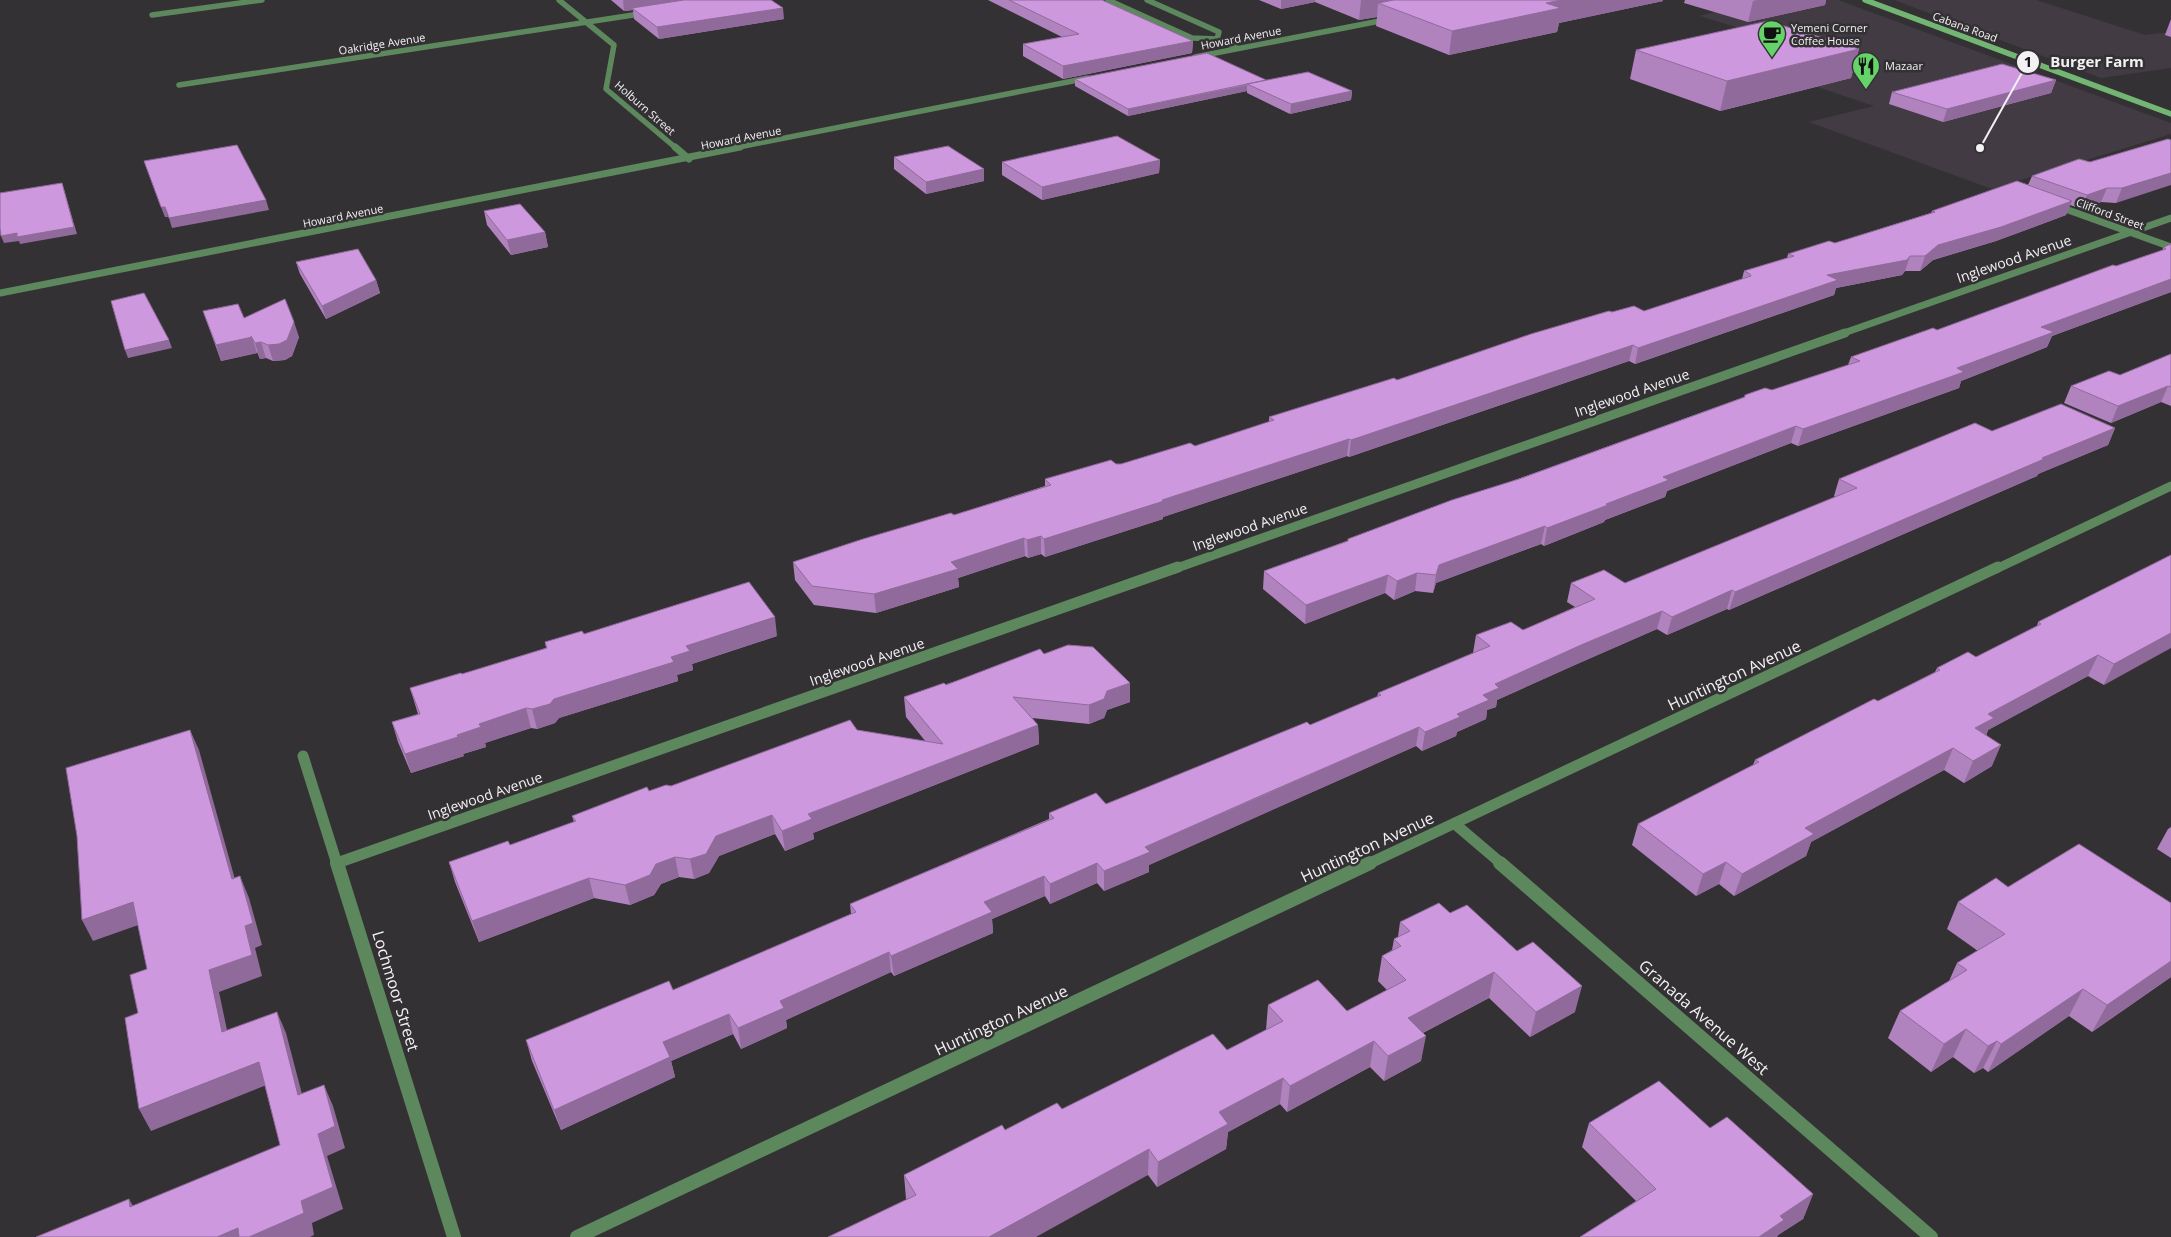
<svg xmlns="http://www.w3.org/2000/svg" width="2171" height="1237" viewBox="0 0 2171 1237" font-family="'Open Sans',sans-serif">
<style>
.built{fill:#423b44}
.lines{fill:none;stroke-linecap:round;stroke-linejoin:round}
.minor-far4{stroke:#5d875d;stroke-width:5.5}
.minor-far3{stroke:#5d875d;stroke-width:7}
.minor-far2{stroke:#5d875d;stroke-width:9}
.minor-far1{stroke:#5d875d;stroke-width:11}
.minor{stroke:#5d875d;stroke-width:14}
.tertiary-far1{stroke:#5d875d;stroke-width:5.5}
.tertiary{stroke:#5d875d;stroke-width:7}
.secondary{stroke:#73b673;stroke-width:5.5}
.wall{fill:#b083bf}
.shaded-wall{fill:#906a9b}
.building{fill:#cd98de;stroke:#906a9b}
.labels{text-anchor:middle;stroke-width:5;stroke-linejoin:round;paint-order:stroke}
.far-street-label{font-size:11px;fill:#f3f1f3;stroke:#343135}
.far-poi-label{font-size:11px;fill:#f3f1f3;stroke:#343135;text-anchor:start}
.street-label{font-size:14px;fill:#f3f1f3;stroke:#343135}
.near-street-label{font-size:16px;fill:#f3f1f3;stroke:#343135}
.leader{fill:none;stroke:#f3f1f3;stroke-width:2}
.callout-dot{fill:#f3f1f3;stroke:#343135;stroke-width:2}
.mark-label{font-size:15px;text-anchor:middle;font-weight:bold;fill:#111}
.callout-label{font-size:15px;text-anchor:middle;font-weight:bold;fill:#f3f1f3;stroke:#343135;stroke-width:5;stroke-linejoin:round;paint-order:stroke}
</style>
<rect width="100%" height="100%" fill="#343135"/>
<path class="built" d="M1689 0H1838L2171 123V134L1992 189 1809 122 1874 106 1723 55 1781 41 1700 16 1721 10Z
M1894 0H2036L2145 35 2171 32V68L2101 78Z"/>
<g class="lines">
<path class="minor-far4" d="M559 0 614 45 606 89 676 148
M1108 0 1192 38 1217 39 1237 48
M1147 0 1219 32 1217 39
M152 15 262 0
M179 85 646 13"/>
<path class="minor-far3" d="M675 147 689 159
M2057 206 2171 247
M1841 334 2171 218"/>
<path class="minor-far2" d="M1174 569 1845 333
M1996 569 2171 486"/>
<path class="minor-far1" d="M303 756 337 864
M1455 824 1502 864
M337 863 1178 567
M1368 864 1998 567"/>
<path class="minor" d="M337 863 454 1237
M1500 863 1931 1237
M577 1237 1370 863"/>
<path class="tertiary-far1" d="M1195 57 1390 19
M734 148 1088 78"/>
<path class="tertiary" d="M0 293 740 147"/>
<path class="secondary" d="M1865 0 2171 114"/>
</g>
<path class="wall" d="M611 0H771L784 19 659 39 634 19 633 10 624 11Z
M988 0H1102L1193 41 1192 53 1063 79 1023 56V44L1062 37Z
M1259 0H1663V1L1559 23 1557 32 1449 55 1376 26 1377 17 1359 20 1315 2 1281 9Z
M1685 0H1826L1825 5 1748 22 1684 3Z
M2171 19V37L2165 35Z
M1859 49 1851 78 1720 111 1630 79 1636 50Z
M1075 79 1266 80 1352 91 1351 100 1290 114 1247 93V91L1128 116 1075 86Z
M2056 80 2051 93 1943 122 1889 104 1892 92Z
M2168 139 2116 203 2101 202 2082 209 2070 205 2066 215 1996 241 1933 260 1920 271H1905L1902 275 1836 288 1834 295 1635 364 1629 361 1349 457 1347 456 1163 517V519L1045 557 1041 554 1028 558 1025 556 958 578 959 587 876 613 814 605 795 580 793 562 954 515 1045 486V479L1116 464H1121L1195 446 1269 422V417L1397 380 1612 312 1644 311 1742 279 1744 271 1787 258 1788 254 1835 243 1931 213 1932 211 2028 185 2032 176 2090 162Z
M894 157 984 181 926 194 894 169Z
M1160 160 1159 173 1042 200 1002 175V162Z
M484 211 545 232 548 247 511 255 487 225Z
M2171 244V292L2052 336 2047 347 1961 381 1959 388 1798 446 1791 443 1667 491 1665 497 1605 520 1604 522 1544 546 1541 544 1436 583 1433 593 1415 591 1394 600 1385 593 1305 624 1263 589 1264 571 1744 397 1745 395 1772 390 1848 365 1851 357 1937 330 2162 250 2164 247Z
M296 262 376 280 380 293 326 319 300 274Z
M203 311 244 318 299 337 292 356 285 360 273 361 266 358 260 359 257 352V353L221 361Z
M2171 354V406L2161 402 2111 423 2064 403 2071 386 2120 375Z
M2115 428 2108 445 2038 474 2037 476 1729 610 1727 609 1667 635 1657 629 1577 664 1497 700 1496 707 1487 710 1486 719 1457 732 1456 736 1422 751 1416 746 1258 816 1149 865V872L1104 891 1097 883 1050 904 1045 896 992 919 993 933 894 976 891 972 786 1020 787 1028 741 1049 733 1034 671 1061 675 1077 561 1130 532 1061 526 1040 673 990 851 914 850 904 1049 819V813L1106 804 1310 725 1377 697 1378 693 1473 653 1476 635 1523 630 1575 607 1567 602 1571 583H1625L1835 497 1834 496 1839 479 1992 431Z
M2171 555 2104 685 2088 676 1988 730 1986 736 1992 766 1964 783 1944 770 1811 842 1806 856 1734 896 1719 884 1696 896 1632 845 1638 824 1753 765 1755 760 1878 701 1935 672 1937 668 1976 657 2037 626 2038 622Z
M584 634 777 636 692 664 693 670 677 675 678 681 559 718 555 723 537 729 531 728 485 743 486 747 463 754 464 756 411 773 398 742 392 722 418 714 410 688 462 674 546 648 545 642Z
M1044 654 1130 683V702L1107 710 1104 718 1089 724 1032 718 1038 725 1039 744 813 833 814 839 785 851 775 834 719 856 709 873 694 879 679 877 661 884 654 895 630 905 594 898 479 942 455 882 449 862 510 845 574 822 572 816 649 791 671 786 857 730 926 742 906 717 904 697Z
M2171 827V858L2157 849 2168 829Z
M2008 887 2171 903V977L2092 1032 2069 1016 1988 1072 1983 1068 1974 1073 1953 1057 1931 1072 1888 1038 1900 1011 1949 981 1957 963 1978 951 1947 929 1958 902Z
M1450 913 1575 1012 1530 1037 1489 998 1423 1033 1421 1061 1384 1081 1370 1067 1287 1112 1280 1104 1228 1132 1226 1149 1157 1187 1148 1175 906 1199 904 1175 1005 1130 1227 1050 1266 1030 1268 1005 1347 1011 1387 990 1378 981 1382 956 1392 950 1394 939 1398 937 1400 922Z
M1589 1123 1710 1128 1813 1194 1803 1219 1778 1235 1777 1237H1580L1636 1201 1582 1147Z"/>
<path class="shaded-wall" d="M623 0H695L632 8 633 10 624 11Z
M1281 0H1315V2L1281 9Z
M1361 0H1427L1378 3 1377 17 1359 20Z
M1562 0H1663V1L1559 23 1557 32 1449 55 1452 31 1546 3Z
M1756 0H1826L1825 5 1748 22 1753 1Z
M783 8 784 19 659 39 657 27Z
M1193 41 1192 53 1063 79V66Z
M1859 49 1851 78 1720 111 1727 81Z
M2056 80 2051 93 1943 122 1947 109Z
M1247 85V91L1128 116V109Z
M1352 91 1351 100 1290 114 1291 104Z
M1160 160 1159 173 1042 200V187Z
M984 169V181L926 194V182Z
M2171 173V185L2116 203 2122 188Z
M62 183 77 234 20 244 19 241 4 243 1 236Z
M2107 188 2101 202 2082 209 2087 195Z
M266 200 269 210 172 228 169 218Z
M2072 201 2066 215 1996 241 1933 260 1920 271 1925 256 1938 245Z
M161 207H165L168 217H165Z
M545 232 548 247 511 255 507 240Z
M1910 256 1905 271 1902 275 1836 288 1834 295 1635 364 1638 348 1827 275Z
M2171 279V292L2052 336 2047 347 1961 381 1959 388 1798 446 1803 429 1957 368 2041 327Z
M376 280 380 293 326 319 322 306Z
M294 322 299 337 292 356 285 360 273 361 268 345Z
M252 337 257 353 221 361 216 345Z
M169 340 172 348 128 358 125 350Z
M261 342 266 358 260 359 255 343Z
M1633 345 1629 361 1349 457 1351 440Z
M2168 386 2161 402 2111 423 2118 406Z
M1796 426 1791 443 1667 491 1665 497 1605 520 1604 522 1544 546 1547 528 1606 504 1663 477Z
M2115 428 2108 445 2038 474 2037 476 1729 610 1735 592 2042 458Z
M1349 439 1347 456 1163 517V519L1045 557 1044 539Z
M1545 526 1541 544 1436 583 1433 593 1436 575 1439 565Z
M1041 536V554L1028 558 1027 540Z
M1024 538 1025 556 958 578 959 587 876 613 874 594 951 562Z
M1417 573 1415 591 1394 600 1397 581Z
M1388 575 1385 593 1305 624 1306 605Z
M1732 590 1727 609 1667 635 1672 617Z
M1662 611 1657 629 1577 664 1497 700 1496 707 1487 710 1486 719 1457 732 1456 736 1422 751 1425 732 1457 714 1483 695 1495 684 1581 645Z
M775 617 777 636 692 664 693 670 677 675 678 681 559 718 555 723 537 729 532 709 554 699 671 657 686 646Z
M2171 633V648L2104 685 2114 664Z
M2098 655 2088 676 1988 730 1985 739 1975 728 1988 714Z
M1130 683V702L1107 710 1104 718 1089 724V705L1107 691Z
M526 708 531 728 485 743 486 747 463 754 464 756 411 773 405 754 457 735 479 724Z
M1038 725 1039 744 813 833 814 839 785 851 782 831 808 814Z
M1419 727 1416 746 1149 865V872L1104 891V871L1145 847Z
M190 730 199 750 241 901 232 879Z
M2001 745 1992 766 1964 783 1973 761Z
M1953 748 1944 770 1811 842 1806 856 1734 896 1742 874 1805 828Z
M772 815 775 834 719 856 709 873 694 879 690 859 716 836Z
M675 857 679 877 661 884 654 895 630 905 625 885 656 864Z
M1726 862 1719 884 1696 896 1703 874Z
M1097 863V883L1050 904V884Z
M240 876 249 898 262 945 255 948 262 976 219 992 232 1054 222 1032 209 970 245 926Z
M1044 876 1045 896 992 919 993 933 894 976 891 956 984 902Z
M589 878 594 898 479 942 472 921Z
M133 902 144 923 93 941 82 920Z
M889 952 891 972 786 1020 787 1028 741 1049 738 1028 780 1001Z
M2171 961V977L2092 1032 2107 1005Z
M1494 972 1489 998 1403 1043 1408 1018Z
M1582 986 1575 1012 1530 1037 1536 1012Z
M2083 989 2069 1016 1988 1072 2001 1044Z
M277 1012 286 1033 308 1117 298 1095Z
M729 1014 733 1034 671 1061 675 1077 561 1130 554 1110 663 1042Z
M1966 1029 1953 1057 1931 1072 1944 1044Z
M1426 1036 1421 1061 1384 1081 1388 1056Z
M1374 1041 1370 1067 1287 1112 1290 1086Z
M1997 1041 1983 1068 1974 1073 1988 1046Z
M259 1062 269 1084 151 1131 139 1109Z
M1283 1078 1280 1104 1228 1132 1226 1149 1157 1187 1158 1162 1219 1112Z
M324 1085 333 1106 345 1148 327 1156 343 1209 312 1223 314 1235 310 1237H249L301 1201 318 1134Z
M1149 1149 1148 1175 1036 1237H989Z
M1813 1194 1803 1219 1778 1235 1777 1237H1759L1780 1216Z
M129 1199 142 1221 130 1207Z
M238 1228 242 1237H217Z"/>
<path class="building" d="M684 0H771L783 8 657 27 632 8Z
M1009 0H1102L1193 41 1063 66 1023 44 1079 34Z
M1394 0H1562L1546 3 1561 8 1452 31 1378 3Z
M1768 21 1859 49 1727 81 1636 50Z
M1207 53 1266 80 1128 109 1075 79Z
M2002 64 2056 80 1947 109 1892 92Z
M1308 72 1352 91 1291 104 1247 84Z
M1117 136 1160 160 1042 187 1002 162Z
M2168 139 2171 140V173L2122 188H2107L2087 195 2032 176 2079 159 2090 162Z
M237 145 266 200 169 218 165 207H161L144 161Z
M948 146 984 169 926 182 894 157Z
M2017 181 2072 201 2001 227 1938 245 1925 256H1910L1907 260 1827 275 1838 280 1638 348 1633 345 1351 440 1349 439 1162 500 1164 501 1044 539 1041 536 1027 540 1024 538 951 562 958 569 874 594 812 586 793 562 863 539 951 513 954 515 1051 485 1045 479 1111 460 1116 464H1121L1190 443 1195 446 1274 420 1269 417 1394 378 1397 380 1531 334 1609 311 1612 312 1634 306 1644 311 1751 276 1750 274 1744 271 1794 256 1788 254 1829 241 1835 243 1935 212 1932 211Z
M62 183 74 227 17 237V233L1 236 0 228V193Z
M520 204 545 232 507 240 484 211Z
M2171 244V279L2041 327 2054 332 1957 368 1964 372 1803 429 1796 426 1663 477 1669 480 1606 504 1608 505 1547 528 1545 526 1439 565 1436 575 1417 573 1397 581 1388 575 1306 605 1264 571 1348 541V539L1452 500 1519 479 1745 397V395L1765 388 1772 390 1860 361 1851 357 1933 328 1937 330 2113 265 2116 266 2166 249 2164 247Z
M358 249 376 280 322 306 296 262Z
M144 293 169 340 125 350 111 301Z
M285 299 294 322 287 340 279 344 268 345 261 342 255 343 251 336 252 337 216 345 203 311 238 304 244 318Z
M2171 354V387L2168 386 2118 406 2071 386 2109 371 2120 375Z
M2061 404 2115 428 2042 458 2044 459 1735 592 1732 590 1672 617 1662 611 1581 645 1495 684 1499 688 1483 695 1489 700 1457 714 1460 717 1425 732 1419 727 1260 796 1145 847 1150 852 1104 871 1097 863 1050 884 1044 876 984 902 992 912 891 956 889 952 780 1001 784 1008 738 1028 729 1014 663 1042 670 1057 554 1110 526 1040 669 981 673 990 856 912 850 904 1054 818 1049 813 1096 793 1106 804 1307 722 1310 725 1381 695 1378 693 1490 646 1476 635 1511 622 1523 630 1595 599 1571 583 1604 570 1625 583 1857 488 1839 479 1975 423 1992 431Z
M2171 555V633L2114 664 2098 655 1988 714 1994 718 1975 728 2001 745 1973 761 1953 748 1805 828 1814 834 1742 874 1726 862 1703 874 1638 824 1759 762 1755 760 1874 699 1878 701 1940 670 1937 668 1968 652 1976 657 2041 624 2038 622Z
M749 582 775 617 686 646 690 651 671 657 674 662 554 699 550 704 532 709 526 708 479 724 481 727 457 735 458 737 405 754 392 722 420 714 410 688 461 673 462 674 547 648 545 642 582 631 584 634Z
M1068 645 1093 647 1130 683 1107 691 1104 699 1089 705 1013 697 1038 725 808 814 812 819 782 831 772 815 716 836 706 854 690 859 675 857 656 864 650 875 625 885 589 878 472 921 449 862 508 841 510 845 576 821 572 816 647 787 649 791 666 785 671 786 850 720 857 730 943 744 904 697 944 683 946 685 1040 649 1044 654Z
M190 730 232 879 240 876 253 923 245 926 252 955 209 970 222 1032 277 1012 298 1095 324 1085 335 1126 318 1134 333 1187 301 1201 304 1213 249 1237H239L238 1228 217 1237H36L129 1199 130 1207 280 1145 259 1062 139 1109 125 1018 138 1013 130 975 147 969 133 902 82 920 77 836 66 768Z
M2079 844 2171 903V961L2107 1005 2083 989 2001 1044 1997 1041 1988 1046 1966 1029 1944 1044 1900 1011 1967 970 1957 963 2005 934 1958 902 1996 878 2008 887Z
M1439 903 1450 913 1467 905 1517 951 1533 942 1582 986 1536 1012 1494 972 1408 1018 1426 1036 1388 1056 1374 1041 1290 1086 1283 1078 1219 1112 1228 1124 1158 1162 1149 1149 989 1237H828L916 1195 904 1175 1002 1125 1005 1130 1057 1103 1062 1109 1213 1034 1227 1050 1283 1021 1268 1005 1318 980 1347 1011 1406 980 1382 956 1401 946 1394 939 1410 931 1400 922Z
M1659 1081 1710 1128 1727 1117 1813 1194 1780 1216 1784 1220 1759 1237H1580L1656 1189 1589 1123Z"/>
<defs>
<g id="cafe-pin" transform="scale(1.4375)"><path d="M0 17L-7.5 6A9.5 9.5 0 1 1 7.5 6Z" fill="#64d468" stroke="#343135"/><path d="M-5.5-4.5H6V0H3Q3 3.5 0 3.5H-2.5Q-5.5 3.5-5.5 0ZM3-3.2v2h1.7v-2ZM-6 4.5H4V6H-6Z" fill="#111"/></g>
<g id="restaurant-pin" transform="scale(1.4375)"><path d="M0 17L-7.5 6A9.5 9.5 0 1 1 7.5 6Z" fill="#64d468" stroke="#343135"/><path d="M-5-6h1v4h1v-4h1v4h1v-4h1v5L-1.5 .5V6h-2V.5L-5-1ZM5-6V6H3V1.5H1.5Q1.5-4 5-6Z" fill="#111"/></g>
</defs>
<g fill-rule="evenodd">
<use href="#cafe-pin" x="1772" y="34"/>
<use href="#restaurant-pin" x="1866" y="66"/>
</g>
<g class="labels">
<g class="far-street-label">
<text transform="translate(1965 27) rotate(20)" y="4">Cabana Road</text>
<text transform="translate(1241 38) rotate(-11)" y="4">Howard Avenue</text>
<text transform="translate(382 44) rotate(-9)" y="4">Oakridge Avenue</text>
<text transform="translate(645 108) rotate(41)" y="4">Holburn Street</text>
<text transform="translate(741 138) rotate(-11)" y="4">Howard Avenue</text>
<text transform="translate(2110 214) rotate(20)" y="4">Clifford Street</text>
<text transform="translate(343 216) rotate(-11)" y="4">Howard Avenue</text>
</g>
<g class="far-poi-label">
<text x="1791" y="32">Yemeni Corner<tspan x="1791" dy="13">Coffee House</tspan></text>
<text x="1885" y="70">Mazaar</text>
</g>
<g class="street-label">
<text transform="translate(2014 259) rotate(-19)" y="5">Inglewood Avenue</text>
<text transform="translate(1632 393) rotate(-19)" y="5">Inglewood Avenue</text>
<text transform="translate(1250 527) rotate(-19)" y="5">Inglewood Avenue</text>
<text transform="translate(867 662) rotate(-19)" y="5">Inglewood Avenue</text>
<text transform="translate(485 796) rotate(-19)" y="5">Inglewood Avenue</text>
</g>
<g class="near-street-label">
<text transform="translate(1734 675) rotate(-25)" y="6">Huntington Avenue</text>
<text transform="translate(1367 847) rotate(-25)" y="6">Huntington Avenue</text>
<text transform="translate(396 991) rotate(73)" y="6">Lochmoor Street</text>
<text transform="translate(1704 1017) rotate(41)" y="6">Granada Avenue West</text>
<text transform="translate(1001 1020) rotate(-25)" y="6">Huntington Avenue</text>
</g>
</g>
<path class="leader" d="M1980 148L2028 62"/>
<g class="callout-dot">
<circle cx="1980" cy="148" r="5"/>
<circle cx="2028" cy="62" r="12"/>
</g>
<g class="mark-label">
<text x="2028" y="67">1</text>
</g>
<g class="callout-label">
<text x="2097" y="67">Burger Farm</text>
</g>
</svg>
